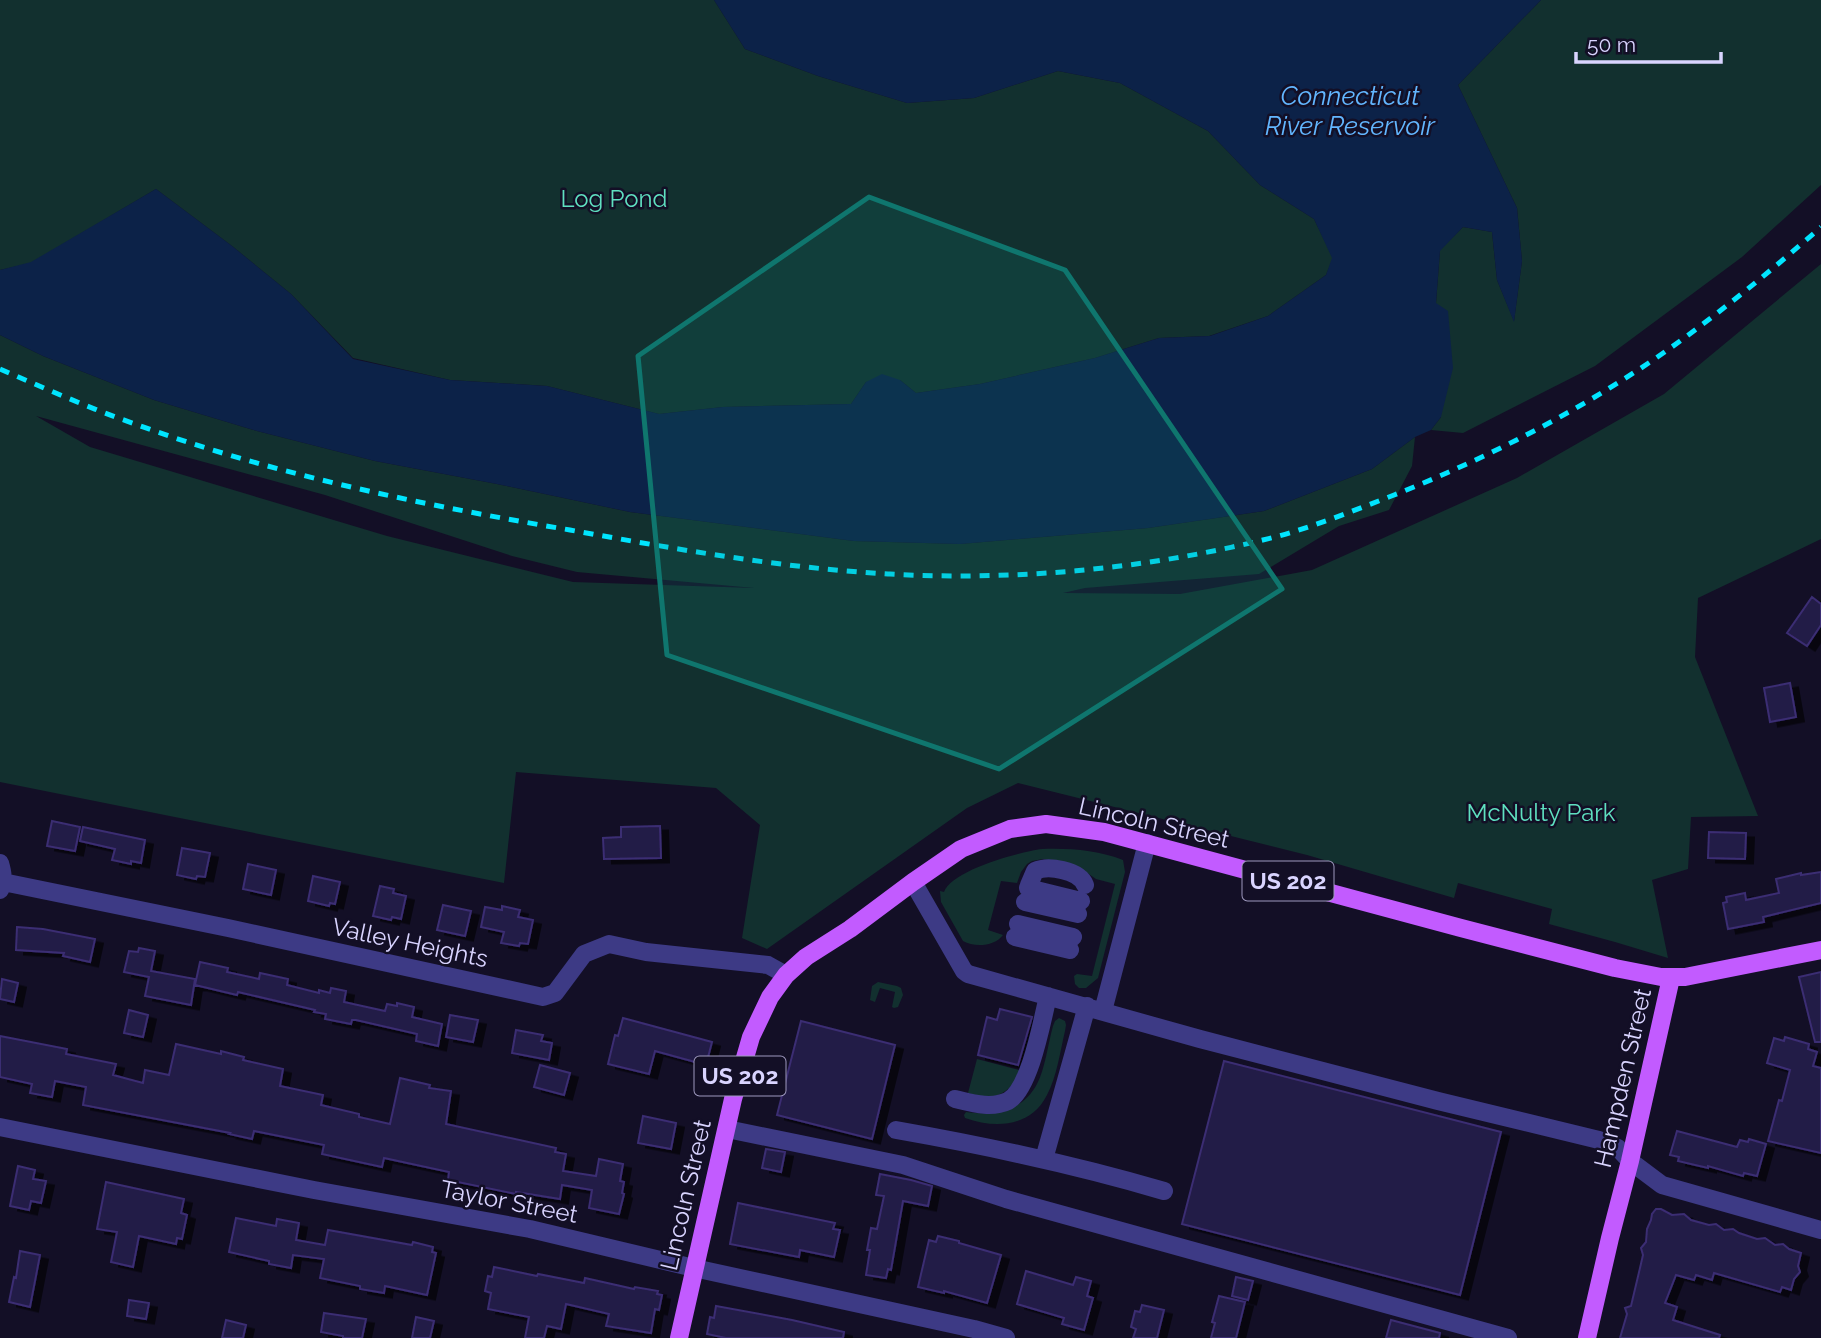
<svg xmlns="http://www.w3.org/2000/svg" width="1821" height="1338" viewBox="0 0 1821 1338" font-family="Raleway,sans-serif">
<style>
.green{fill:#12302f;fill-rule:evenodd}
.water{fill:#0c2248}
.building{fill:#241b47;stroke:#3b2d73;stroke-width:2;filter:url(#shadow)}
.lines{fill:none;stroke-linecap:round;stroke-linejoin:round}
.minor{stroke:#3d3a85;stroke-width:18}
.major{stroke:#c25bff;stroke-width:18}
.rail{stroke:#00e5ff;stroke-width:5;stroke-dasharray:10 9;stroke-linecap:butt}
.marked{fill:#0f766e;fill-opacity:0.2;stroke:#0f766e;stroke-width:5;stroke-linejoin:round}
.labels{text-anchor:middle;stroke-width:5;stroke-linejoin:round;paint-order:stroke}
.shield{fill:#130f26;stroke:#9e99be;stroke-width:2}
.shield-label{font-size:23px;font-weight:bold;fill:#d9d4ff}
.park-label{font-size:24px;fill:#5fe0c0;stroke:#130f26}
.street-label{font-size:24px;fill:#d9d4ff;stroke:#130f26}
.water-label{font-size:26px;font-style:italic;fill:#62b6ff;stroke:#130f26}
</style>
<defs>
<filter id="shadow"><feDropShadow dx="8" dy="4.5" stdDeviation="0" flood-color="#0009"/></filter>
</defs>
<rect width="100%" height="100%" fill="#130f26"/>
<path class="green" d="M0 0H714L745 49 818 76 907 103 974 98 1058 71 1120 83 1208 131 1260 185 1314 219 1333 258 1326 275 1268 316 1209 336 1159 338 1095 358 980 384 916 393 900 380 866 382 851 404 723 407 659 414 547 386 450 380 353 358 291 294 232 246 156 189 31 263 0 270Z
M1541 0H1821V185L1742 257 1595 366 1463 433 1431 430 1441 417 1436 303 1440 250 1463 227 1492 232 1497 280 1514 321 1522 261 1517 208 1458 85Z
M1821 264V539L1698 598 1695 657 1758 816 1691 817 1688 869 1652 880 1668 958 1615 942 1549 924 1552 909 1458 883 1454 898 1307 855 1018 783 967 808 767 949 742 938 760 825 716 788 516 772 504 883 0 782V335L43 356 154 400 257 431 375 461 497 484 630 512 854 541 960 544 1148 528 1264 511 1372 469 1415 437 1412 466 1389 510 1339 526 1259 574 1085 588 1063 593 1180 594 1312 570 1517 478 1664 394ZM36 416 325 495 512 556 577 572 754 588 573 582 387 536 90 447Z
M1042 849C1069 848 1098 850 1123 860L1125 872 1098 978 1086 988H1079L1075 984 1074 976 1077 974 1092 976 1115 884 1096 879 1083 870 1073 865 1043 859 1032 861 1027 864 1021 872 1017 883 1001 881 988 930 1003 935C995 946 975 948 963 941L941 902 940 891 944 892C952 870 1019 852 1042 849Z
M878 982 897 986 901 988 903 995 898 1007 894 1008 892 1007 895 992 880 988 875 1002 870 1000 872 986Z
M1059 1018 1065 1021 1066 1025 1065 1031C1060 1052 1057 1076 1047 1095 1031 1127 996 1129 965 1118L964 1115 966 1112C994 1116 1022 1112 1037 1084 1045 1069 1048 1044 1053 1026L1055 1021Z
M977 1059 1023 1071C1020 1077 1017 1080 1012 1085 998 1100 986 1098 968 1093Z"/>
<path class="water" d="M714 0H1541L1458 85 1517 208 1522 261 1514 322 1497 280 1492 232 1463 227 1440 251 1436 303 1448 311 1453 368 1441 417 1431 430 1415 437 1372 469 1264 511 1148 528 960 544 854 541 630 512 497 484 375 461 257 431 154 400 43 356 0 335V270L31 262 156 189 232 246 291 294 353 359 450 380 547 386 659 414 723 407 851 404 866 382 882 374 900 380 916 393 980 384 1095 358 1159 338 1210 336 1268 316 1326 275 1332 258 1314 219 1260 185 1208 131 1120 83 1058 71 974 98 907 103 818 76 745 49Z"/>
<path class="building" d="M1812 597 1821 604V625L1807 646 1787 633Z
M1790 683 1796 717 1770 722 1764 688Z
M52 821 80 827 75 851 47 846Z
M660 826 661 858 604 859 603 838 621 837V827Z
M83 827 145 840 141 863 131 861V864L112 860 115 849 80 841Z
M1709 832 1746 833 1745 859 1708 858Z
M182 848 210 853 205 877 197 876 196 879 177 875Z
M248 864 276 870 271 895 243 889Z
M1821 872V903L1763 917 1764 922 1728 929 1723 903 1727 902 1726 897 1745 893 1746 900 1779 893 1776 879 1801 873V875Z
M313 876 340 882 335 904 330 903 329 906 308 901Z
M380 886 394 889 393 893 406 896 401 919 392 917 391 920 373 916Z
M443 905 471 911 465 936 437 930Z
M502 906 520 910 518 917 533 920 528 944 520 943 519 946 501 943 504 932 481 927 485 907 502 910Z
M17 927 43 929 95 939 90 962 63 956 64 953 16 950Z
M139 948 155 951 151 971 195 979 191 1005 145 996 149 977 124 972 129 951 138 952Z
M200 962 228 968 227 972 259 979 260 973 288 979 287 985 319 993V990L330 993 331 988 346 991 344 1002 385 1011 387 1004 397 1006V1003L414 1007 412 1017 442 1024 438 1046 416 1041 417 1034 356 1020H352L351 1024 325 1019 326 1014 314 1012 315 1010 238 992 237 995 195 985Z
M1821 972V1042H1815L1799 977Z
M2 979 18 983 14 1002 0 999Z
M1000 1009 1032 1017 1018 1065 978 1055 987 1017 997 1020Z
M129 1010 148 1015 143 1037 124 1033Z
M450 1015 478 1020 473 1042 446 1037Z
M623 1018 712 1042 706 1065 655 1051 649 1074 608 1064 615 1035 618 1036Z
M801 1021 895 1045 872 1139 777 1115Z
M516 1030 543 1035 541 1041 552 1043 549 1060 512 1053Z
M0 1036 67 1049 66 1054 116 1064 113 1075 143 1083 145 1070 169 1075 176 1044 221 1054V1051L244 1057 243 1060 283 1069 280 1086 323 1095 321 1105 359 1114V1117L390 1124 400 1078 430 1085 429 1088 451 1091 446 1124 556 1148 555 1152 566 1154 563 1171 596 1176 599 1159 623 1164 620 1181 624 1182 622 1193 624 1194 619 1214 589 1208 592 1190 562 1185 560 1199 516 1192V1194L448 1180 449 1172 384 1158 382 1167 322 1154 324 1145 254 1131 252 1139 229 1134 230 1133 83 1105 86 1087 55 1081 52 1097 30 1093 32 1084 0 1077Z
M1785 1037 1809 1044 1808 1049 1817 1052 1813 1066 1821 1068V1153L1768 1141 1779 1100 1782 1101 1790 1070 1767 1063 1774 1038 1784 1041Z
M1224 1061 1501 1132 1460 1295 1182 1224Z
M540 1065 570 1073 564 1095 534 1087Z
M643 1116 676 1123 671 1149 638 1143Z
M1677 1131 1737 1147 1740 1140 1748 1142 1749 1139 1766 1144 1757 1176 1744 1173 1743 1176 1708 1166V1168L1678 1161 1679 1157 1670 1155Z
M766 1149 785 1152 781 1172 762 1168Z
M18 1166 35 1170 33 1179 46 1181 41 1203 31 1201 29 1210 10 1206Z
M880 1174 911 1180 932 1186 928 1206 903 1201 891 1270 888 1269 886 1278 866 1275 870 1250H867L871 1228 877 1229 884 1196 876 1195Z
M106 1182 184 1199 181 1213 187 1215 182 1239 177 1238 176 1244 139 1236 133 1267 111 1262 117 1232 97 1229Z
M738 1203 835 1223 833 1229 840 1230 834 1257 800 1250 799 1257 730 1244Z
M1656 1209H1661L1672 1215 1684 1214 1691 1220 1709 1225 1716 1224 1724 1230 1733 1229 1739 1233 1757 1239 1765 1238 1775 1245 1783 1244 1789 1249 1801 1253 1798 1266 1800 1272 1794 1279 1791 1290 1782 1287 1780 1292 1714 1273 1712 1280 1696 1275 1694 1280 1676 1275 1665 1303 1677 1307 1673 1320 1720 1335 1719 1338H1620L1627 1314 1625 1308 1631 1306 1640 1268 1643 1255 1641 1248 1646 1242 1647 1229 1651 1220 1652 1214Z
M236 1218 276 1226 277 1219 299 1223 296 1240 325 1245 328 1230 412 1245 413 1242 433 1247 432 1252 436 1253 427 1295 385 1286 384 1293 360 1289V1286L320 1278 324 1259 293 1255 291 1268 269 1264V1261L229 1252Z
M938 1236 959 1241V1243L1001 1255 987 1303 944 1291V1293L918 1287 929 1240 936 1242Z
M20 1251 40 1255 30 1307 9 1302 14 1277 16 1278Z
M494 1267 537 1276 538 1274 584 1283 585 1278 634 1289 635 1287 658 1291 657 1294 662 1295 659 1310 655 1309 651 1333 606 1326 609 1314 566 1304 561 1329 547 1326 544 1338H525L529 1317 488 1309 491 1293 485 1291 488 1276 492 1277Z
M1026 1271 1073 1285 1076 1277 1091 1281 1087 1296 1093 1298 1084 1330 1062 1324 1064 1318 1017 1304Z
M1236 1277 1253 1281 1248 1300 1232 1296Z
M1219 1296 1245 1302 1236 1338H1211L1215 1323 1212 1322Z
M129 1300 149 1303 146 1319 127 1316Z
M1142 1305 1164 1310 1157 1338H1133L1136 1329 1131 1327 1135 1311 1140 1312Z
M716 1306 792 1320 844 1332 843 1338H726L707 1334 710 1317 714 1318Z
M324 1313 366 1319 362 1338H343V1336L321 1332Z
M416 1317 434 1321 430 1338H412Z
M226 1320 246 1325 243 1338H222Z
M1391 1320 1440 1333 1439 1338H1386Z"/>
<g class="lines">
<path class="minor" d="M0 863C3 873 4 880 0 890
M3 882 228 928 543 997 555 993 584 954 609 944 646 952 768 965 786 975
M913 882 964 971 968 974 1200 1039 1438 1101 1599 1140 1618 1148 1630 1161 1662 1185 1821 1230
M1029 885 1035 871C1048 865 1079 870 1085 885
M1028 888 1081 901
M1025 902 1078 914
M1018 924 1073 937
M1015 937 1070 950
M1103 1011 1147 843
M955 1099C972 1103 991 1109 1008 1101 1030 1089 1042 1021 1048 996
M0 1127 314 1190 530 1229 694 1268 974 1329 1006 1338
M727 1129 903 1165 1006 1199 1508 1338
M896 1130C987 1146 1076 1165 1164 1191
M1044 1159 1087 1006"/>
<path class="major" d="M679 1338 733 1099 751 1037 770 997 786 975 806 957 850 929 913 882 961 849 1010 829 1046 824 1104 832 1461 928 1615 968 1661 977H1685L1821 950
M1587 1338 1610 1238 1630 1161 1671 978"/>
<path class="rail" d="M0 369C44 388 89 408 135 424 275 475 423 505 570 530 675 549 782 568 888 574 1018 581 1149 569 1275 537 1316 526 1355 510 1394 495 1490 457 1585 408 1669 349 1722 311 1772 270 1821 227"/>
</g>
<path class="marked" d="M869 197 1065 270 1282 589 999 769 667 655 638 356Z"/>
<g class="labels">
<g class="shield">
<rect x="1242.5" y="861.5" width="91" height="39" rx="5"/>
<rect x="694.5" y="1056.5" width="91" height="39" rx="5"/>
</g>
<g class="shield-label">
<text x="1288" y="889">US 202</text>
<text x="740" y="1084">US 202</text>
</g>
<g class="park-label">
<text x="614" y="207">Log Pond</text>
<text x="1541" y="821">McNulty Park</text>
</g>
<g class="street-label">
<text transform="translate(1154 823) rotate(13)" y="8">Lincoln Street</text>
<text transform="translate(410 943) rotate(12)" y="8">Valley Heights</text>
<text transform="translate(1623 1078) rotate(-77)" y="8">Hampden Street</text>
<text transform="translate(686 1195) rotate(-77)" y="8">Lincoln Street</text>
<text transform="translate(509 1202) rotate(11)" y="8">Taylor Street</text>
</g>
<g class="water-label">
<text x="1350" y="105">Connecticut<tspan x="1350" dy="30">River Reservoir</tspan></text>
</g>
</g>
<path d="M1576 52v10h145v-10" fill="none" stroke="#d9d4ff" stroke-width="3.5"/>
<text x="1587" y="52" font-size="21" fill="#d9d4ff" stroke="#130f26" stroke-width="5" paint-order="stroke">50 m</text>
</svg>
